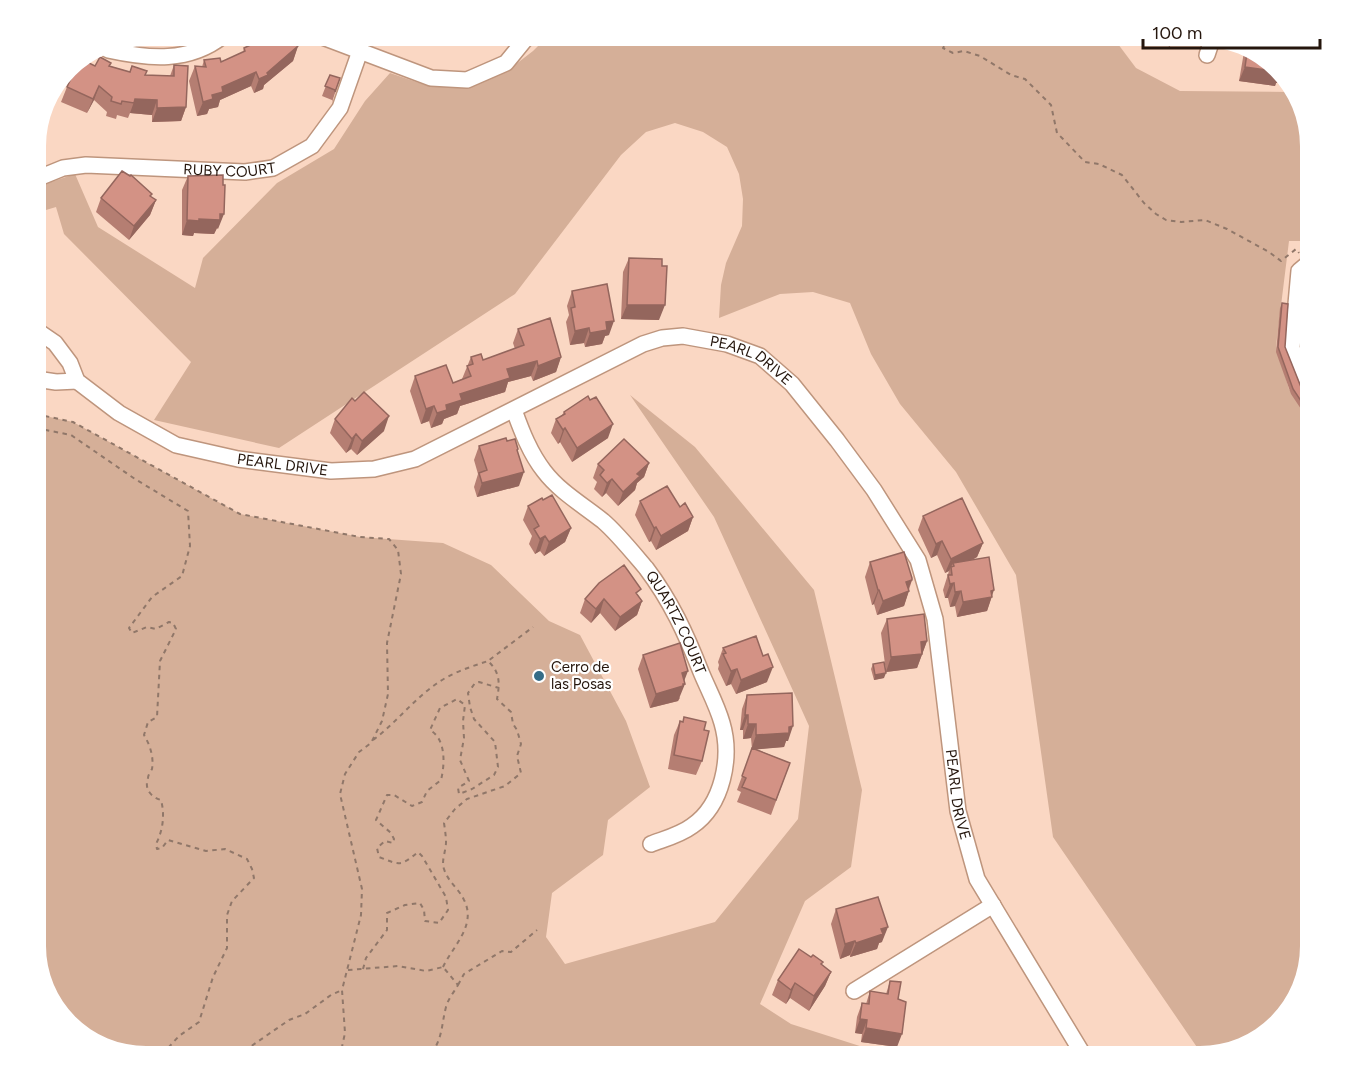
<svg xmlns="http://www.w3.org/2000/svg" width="1347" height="1092" viewBox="0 0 1347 1092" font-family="Figtree,sans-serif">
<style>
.green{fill:#d5af98}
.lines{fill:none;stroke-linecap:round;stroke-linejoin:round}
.minor-casing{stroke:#be957d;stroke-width:18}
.path{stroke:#907769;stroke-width:2;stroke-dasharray:4.5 4.5;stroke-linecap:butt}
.minor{stroke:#fff;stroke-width:15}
.wall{fill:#b57e72}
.shaded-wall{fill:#94665d}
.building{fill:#d39285;stroke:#94665d;stroke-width:1.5}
.poi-dot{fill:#356c87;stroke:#fff;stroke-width:2}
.labels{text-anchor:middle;stroke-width:4.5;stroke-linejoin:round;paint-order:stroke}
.street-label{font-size:15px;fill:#25160d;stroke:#fff}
.poi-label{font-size:15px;fill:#25160d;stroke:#fff;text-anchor:start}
</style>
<rect width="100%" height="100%" fill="#fad7c3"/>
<path class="green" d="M548 36H1112L1136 68 1180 91 1290 92 1292 88C1318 122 1311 198 1311 241H1289L1276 346 1289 389 1311 419V946L1284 1018 1249 1045 1203 1056 1053 837 1016 575 956 472 900 404 871 354 850 303 813 292 780 294 719 318 721 285 726 263 742 226 743 199 739 174 727 147 703 132 675 123 646 132 621 155 515 294 279 448 154 420 191 362 64 234 56 207 36 213V187L75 174 98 227 195 288 203 258 277 183 334 149 365 101 390 73 431 87 471 86 507 71 533 51Z
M630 395 695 447 814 590 862 790 851 867 805 901 760 1004 791 1024 891 1056H146L74 1029 48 995 36 952V414L73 422 240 514 360 537 443 543 491 565 549 621 580 635 626 721 650 787 608 820 603 855 552 893 546 937 565 964 715 922 798 819 809 726 714 517Z"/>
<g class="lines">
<g class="minor-casing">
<g id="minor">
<path d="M320 36 431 78 467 80 506 63 528 36"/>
<path d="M108 50C149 59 189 63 223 36"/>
<path d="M1207 55 1212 40"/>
<path id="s1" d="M36 179 63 168 86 165 245 172 273 168 312 146 340 108 360 51"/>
<path id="s2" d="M36 330 55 343 70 363 77 381 119 413 176 445 238 459 331 471 374 469 415 459 643 344 662 338 683 336 727 344 760 356 792 384 837 440 874 490 918 560 935 619 958 811 977 879 1084 1056"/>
<path d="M36 379 56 382 77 381"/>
<path d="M1311 393 1307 387 1292 348 1299 271 1311 261"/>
<path id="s3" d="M514 410C522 432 530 453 544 471 560 492 583 505 603 521 617 533 634 554 646 568 671 601 686 634 701 672 708 689 717 705 722 723 732 757 723 805 692 826 680 835 664 839 651 844"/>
<path d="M854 991 993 905"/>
</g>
</g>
<path class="path" d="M921 36 922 40 943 38 947 42 943 48 953 53 964 51 980 56 1011 75 1025 79 1051 105 1057 133 1063 139 1085 162 1099 164 1122 175 1144 203 1156 214 1166 220 1181 222 1205 220 1227 229 1269 252 1281 261 1296 249 1299 253
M539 45 548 36
M36 414 73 422 240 514 360 537 389 539 398 550 401 574 387 643 388 694 382 721 371 743 359 752 345 774 340 794 362 889 361 915 342 990 345 1033 340 1056
M36 428 71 435 135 479 188 511 190 546 182 576 152 597 129 628 132 633 147 627 156 629 169 622 173 623 176 629 160 661 157 717 148 722 144 735C150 745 154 757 152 769 151 771 148 775 148 778 144 789 151 797 161 800 165 815 163 830 156 844L157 849 162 848 168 840 206 851 225 849 247 859 252 869 254 878 232 901 227 915V948L213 977 199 1022 179 1036 168 1048 166 1056
M373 740C396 723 413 700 436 684 451 673 470 667 488 661
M443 967C453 946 477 925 464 900 459 889 448 882 444 869 441 861 446 851 446 842 446 836 445 830 444 823L455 809 467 799 505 786 521 773 517 756 521 744 517 730 513 724 511 712 497 699C500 683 500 672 488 661L533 627
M363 969 366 958 387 930V913L405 905 420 903 424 910 425 921 439 923 448 910 446 897 422 856 418 852C400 867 400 865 379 857L377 848 385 841 393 843 394 839 391 833 376 820 387 795H394L412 806 422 802 427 791 441 780C445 764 446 739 430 730L440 708 457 699 465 705 463 721 464 738 460 760 469 781 458 788 459 794 472 789 494 775 498 767 495 742 474 719 470 707 468 693 475 683 479 682 499 688
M348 970 398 966 426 971 443 967 458 985C454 992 448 999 446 1007 441 1026 443 1040 429 1056
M458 985 464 974 502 951 511 952 537 930
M237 1056 289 1020 305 1014 331 995 342 990"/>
<use href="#minor" class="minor"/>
</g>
<path class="wall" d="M257 36H290L298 46 293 61 264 85 263 89 254 93 251 86 220 100 218 107 209 109 207 114 197 116 189 81 195 66 202 67 204 60 221 62 243 52 244 48 255 43 256 40 258 38Z
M417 36H436L434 41Z
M1159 36H1183L1169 47 1168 45 1166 46Z
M1244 52 1273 63 1277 83H1276L1275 86 1239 81Z
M174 65 186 107 181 121 152 122V115L130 113 128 118 117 115 116 119 106 116 107 112 94 100 87 113 61 102 67 87 95 66H110L130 72 132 66 145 75 170 76Z
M330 75 340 78 332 102V100L322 96Z
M188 176 218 229 217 228 214 234 194 233 193 236 182 235V190Z
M101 198 156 200 150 215 129 240 96 212Z
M629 258 659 320 621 319 623 272Z
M1311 273V303L1306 302 1308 282Z
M572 291 609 335 605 336 602 344 585 347 584 343 570 345 566 322 569 315 567 306Z
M1282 303 1285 347 1301 387 1311 399V424L1291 394 1276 352 1280 308Z
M518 329 561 357 556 372 533 381 531 376 508 382 505 392 460 406 457 414 444 419 442 424 431 428 429 421 421 424 410 391 415 376 453 383 462 379 471 357 483 360 515 349 513 343Z
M564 412 608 438 572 462 560 442 558 444 551 433 556 419 562 415Z
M335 419 384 431 357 455 351 449 346 453 330 433Z
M507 441 518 449V452L519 486 477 497 474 487 478 474 474 460 479 446Z
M649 463 644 477 637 483 635 490 618 506 606 493 602 497 594 489 597 482 593 478 598 464Z
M543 500 571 528 565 542 544 556 540 551 535 554 529 544 532 536 523 520 528 506Z
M640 501 680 507 693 517 688 531 656 550 651 541 649 542 635 515Z
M923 516 983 543 977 557 972 560 992 596 987 611 957 617 955 606 950 607 948 598H945L943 590 949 571 945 573 937 555 931 558 918 530Z
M870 562 912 580 904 606 877 615 874 604 872 605 865 577Z
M639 597 642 601 637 615 615 631 600 613 591 623 580 613 585 599Z
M887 619 927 641 917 668 886 672 881 633Z
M723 648 767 682 736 694 731 684 726 686 718 669 719 665 718 662Z
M643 655 680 698 678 701 650 708 638 669Z
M873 664 884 678 874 680 871 669Z
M747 695 788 741H786L784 747 756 749 790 763 771 815 737 802 741 792 737 790 752 749 751 738 743 739V730H740L742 709Z
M680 721 704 730 702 761 696 775 668 769 674 735Z
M836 909 882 942 879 943 877 949 850 957V955L840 959 831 924Z
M822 965 831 972 825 986 809 1011 790 998 786 1004 772 995 778 980Z
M890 981 898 999 897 1047 861 1042 862 1034 855 1033 857 1017 862 1003 866 1004 870 991 886 994Z"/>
<path class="shaded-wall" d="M1170 36H1171L1168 45 1166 46Z
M1173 36H1183L1169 47Z
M298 46 293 61 264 85 263 89 254 93 259 79Z
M1245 67 1280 72 1281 73 1277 83H1276L1275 86 1239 81Z
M256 72 251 86 220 100 218 107 209 109 207 114 197 116 203 102 212 95 222 87Z
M99 86 94 100 87 113 93 99Z
M135 99 157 100 152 115 130 113Z
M186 107 181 121 152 122 157 108Z
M156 200 150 215 129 240 134 226Z
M220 214H224L218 229 217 228 214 234 194 233 193 236 182 235 187 220Z
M43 239 38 254 36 255V245Z
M627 305H665L659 320 621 319Z
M614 321 609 335 605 336 602 344 585 347 590 333 606 322Z
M589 328 584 343 570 345 575 331Z
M561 357 556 372 533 381 538 366Z
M537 361 531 376 508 382 505 392 460 406 457 414 444 419 442 424 431 428 437 413 460 394 507 369Z
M434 406 429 421 421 424 426 409Z
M389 416 384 431 357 455 362 441Z
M613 424 608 438 572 462 577 448Z
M565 428 560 442 558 444 563 430Z
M356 434 351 449 346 453 352 439Z
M649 463 644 477 637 483 635 490 618 506 623 492 637 474Z
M524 472 519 486 477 497 482 483Z
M612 479 606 493 602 497 607 483Z
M693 517 688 531 656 550 661 536Z
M656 527 651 541 649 542 654 528Z
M571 528 565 542 544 556 549 542Z
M545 536 540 551 535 554 540 539Z
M942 541 937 555 931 558 936 544Z
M983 543 977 557 953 570 954 566 953 563 949 571 945 573 951 559Z
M912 580 907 592 909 591 904 606 877 615 883 601 906 582Z
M954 583 948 598H945L950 584Z
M878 590H879L874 604 872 605Z
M994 590 987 611 957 617 963 602Z
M961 591 955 606 950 607 955 592Z
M604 599 600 613 591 623 596 609Z
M642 601 637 615 615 631 620 617Z
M927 641 917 668 886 672 891 657 921 642Z
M773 667 767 682 736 694 741 680Z
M737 669 731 684 726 686 731 671Z
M688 671 683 684H685L678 701 650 708 656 694 682 673Z
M886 673 884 678 874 680 875 675Z
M745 715H748L743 730H740Z
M748 724H756L751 738 743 739Z
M793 726 788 741H786L784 747 751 750 756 735 789 727Z
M888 927 882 942 879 943 877 949 850 957 856 943 881 929Z
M855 941 850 955 840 959 845 944Z
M831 972 825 986 809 1011 814 996Z
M795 983 790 998 786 1004 791 990Z
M860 1019 867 1020 862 1034 855 1033Z
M866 1028 902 1034 897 1047 861 1042Z"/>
<path class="building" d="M261 36H290L298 46 267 73 268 75 259 79 256 72 222 87 223 92 212 95 213 99 203 102 195 66 206 67 204 60 220 58 221 62 245 51 244 48 257 42 256 40Z
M1247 53 1273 63 1280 72 1245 67Z
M100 57 111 63 109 66 130 72 132 66 147 71 145 75 174 76V65L188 66 186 107 157 108V100L135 99 134 103 122 101 121 104 111 101 112 97 99 86 93 99 67 87 79 61 83 60 95 66Z
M330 75 340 78 335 92V90L325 86Z
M122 171 130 176 131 175 152 194 150 196 156 200 134 226 101 198Z
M223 175V185H225L224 214H220V220L199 219V221L187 220 188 176Z
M36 231 43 239 36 245Z
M629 258 662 259V266H667L665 305H627Z
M607 284 614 321 606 322 607 330 590 333 589 328 575 331 571 308 575 307 572 291Z
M1282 303 1288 304 1285 347 1301 387 1311 399V416L1293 389 1278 347Z
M550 318 561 357 538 366 537 361 507 369 510 378 460 394 462 400 446 405 447 410 437 413 434 406 426 409 415 376 446 365 453 383 471 376 467 366 473 364 471 357 481 354 483 360 524 345 518 329Z
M364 392 389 416 362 441 356 434 352 439 335 419 352 398 355 401Z
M588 396 590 400 596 397 613 424 577 448 565 428 563 430 556 419 565 414 564 412Z
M506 438 507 441 515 439 518 449 517 450 524 472 482 483 479 473 487 470 479 446Z
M624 439 649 463 637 474 640 476 623 492 612 479 607 483 600 475 604 470 598 464Z
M667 486 680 507 685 503 693 517 661 536 656 527 654 528 640 501Z
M552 495 571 528 549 542 545 536 540 539 534 529 539 526 528 506 542 498 543 500Z
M962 498 983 543 951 559 942 541 936 544 923 516Z
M904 552 912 578V580L906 582 909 591 883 601 879 590H878L870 562Z
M989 557 994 590 991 591 992 597 963 602 961 591 955 592 954 583 950 584 948 575H952L951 567 954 566 953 563Z
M624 565 641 589 636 593 642 601 620 617 604 599 596 609 585 599 599 583Z
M924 614 927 641 921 642 922 654 891 657 887 619Z
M756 636 763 656 768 654 773 667 741 680 737 669 731 671 723 654 726 653 723 648Z
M680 643 688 671 682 673 685 684H683V686L656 694 643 655Z
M884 662 886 673 875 675 873 664Z
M792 693 793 726 789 727V733L756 735V724H748V715H745L747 695Z
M684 717 706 722 704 730 709 731 702 761 674 755 680 721 683 722Z
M752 748 790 763 776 800 742 787 746 778 742 776Z
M878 897 888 927 881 929 883 934 856 943 855 941 845 944 836 909Z
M799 949 811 957 813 955 823 962 821 964 831 972 814 996 795 983 791 990 778 980Z
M890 981 901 982 898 999 906 1002 902 1034 866 1028 867 1020 860 1019 862 1003 869 1004 870 991 888 994Z"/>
<circle class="poi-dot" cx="539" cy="676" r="6"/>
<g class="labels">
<g class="street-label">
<text dy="5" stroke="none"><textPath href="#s1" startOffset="196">RUBY COURT</textPath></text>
<text dy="5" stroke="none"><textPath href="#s2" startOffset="798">PEARL DRIVE</textPath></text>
<text dy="5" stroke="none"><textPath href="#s2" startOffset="294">PEARL DRIVE</textPath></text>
<text dy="5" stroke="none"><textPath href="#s3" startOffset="272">QUARTZ COURT</textPath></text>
<text dy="5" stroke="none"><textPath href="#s2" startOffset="1302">PEARL DRIVE</textPath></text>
</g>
<g class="poi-label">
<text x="551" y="672">Cerro de<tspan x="551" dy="17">las Posas</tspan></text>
</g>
</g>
<path d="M0 0H1347V1092H0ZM146 46H1200A100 100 0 0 1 1300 146V946A100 100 0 0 1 1200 1046H146A100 100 0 0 1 46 946V146A100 100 0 0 1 146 46Z" fill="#fff" fill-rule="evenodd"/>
<path d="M1143 39v9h177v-9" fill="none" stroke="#25160d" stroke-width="3"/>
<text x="1152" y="39" font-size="18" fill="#25160d" stroke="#ffffff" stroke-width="4.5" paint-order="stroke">100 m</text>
</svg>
